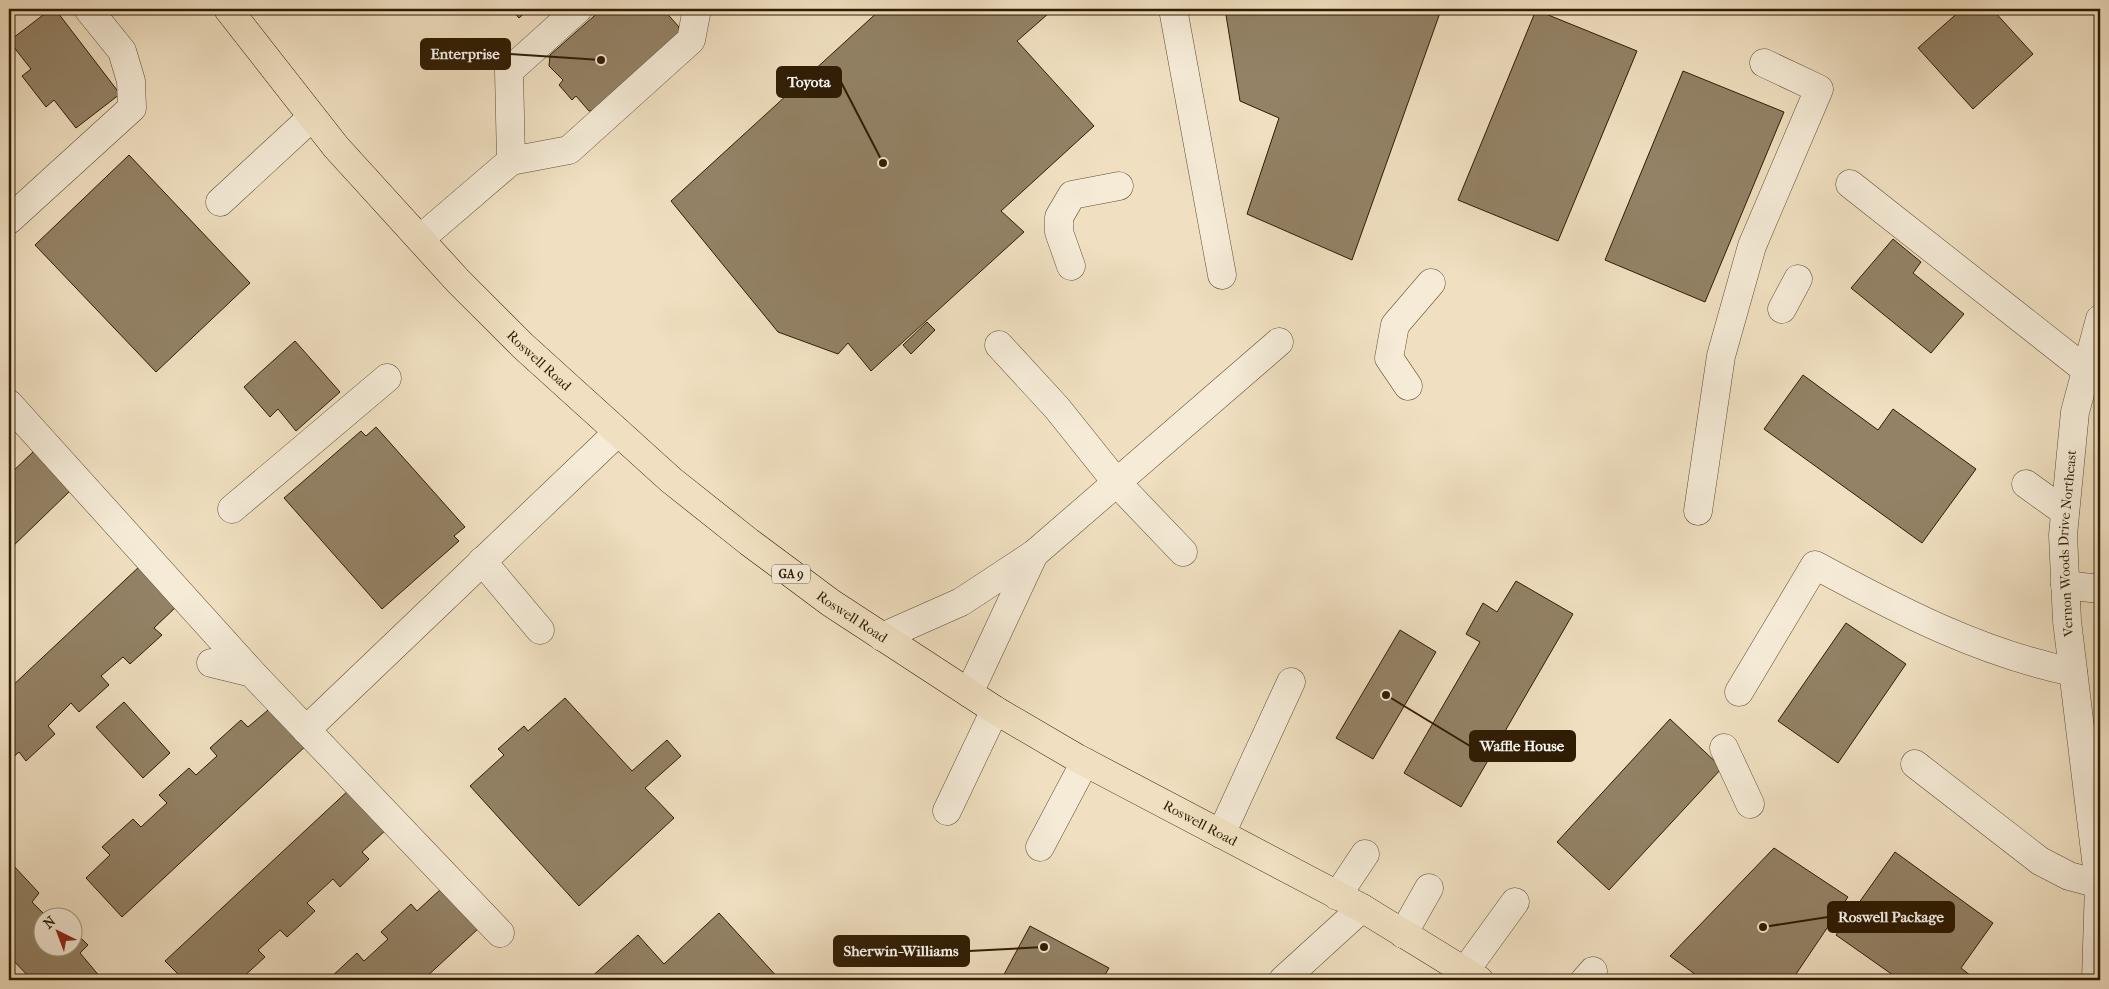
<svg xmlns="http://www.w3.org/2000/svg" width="2109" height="989" viewBox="0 0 2109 989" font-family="'IM FELL French Canon',serif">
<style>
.building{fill:#938266;stroke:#2e1c03}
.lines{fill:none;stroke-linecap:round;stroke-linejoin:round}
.minor-casing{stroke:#5e4d32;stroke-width:29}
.major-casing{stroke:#2e1c03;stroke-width:29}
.minor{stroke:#f5ebd7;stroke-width:28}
.major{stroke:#f0e0c1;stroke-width:28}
.labels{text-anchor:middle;stroke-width:4;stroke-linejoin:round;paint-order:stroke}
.shield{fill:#f5ebd7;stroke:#6a5a43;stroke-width:1}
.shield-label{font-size:12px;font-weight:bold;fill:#2e1c03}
.street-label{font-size:14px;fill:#2e1c03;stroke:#f5ebd7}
.leader{fill:none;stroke:#2e1c03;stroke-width:2}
.callout-dot{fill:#2e1c03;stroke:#f5ebd7;stroke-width:2}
.callout{fill:#2e1c03;stroke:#2e1c03;stroke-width:2}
.callout-label{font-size:15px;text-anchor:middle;font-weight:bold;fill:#fff}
</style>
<rect width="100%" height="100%" fill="#f0e0c1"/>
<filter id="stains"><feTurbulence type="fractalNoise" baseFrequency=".004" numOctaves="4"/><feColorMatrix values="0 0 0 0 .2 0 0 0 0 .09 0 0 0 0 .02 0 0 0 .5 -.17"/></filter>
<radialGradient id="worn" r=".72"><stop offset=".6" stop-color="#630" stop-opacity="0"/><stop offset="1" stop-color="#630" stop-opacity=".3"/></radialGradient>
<path class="building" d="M51 9H55L120 94 76 128 54 100 46 107 22 76 31 69 9 41Z
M511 9H529L519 18Z
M602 9H663L679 27 678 36 599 111H589L576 96 572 100 559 85 563 80 549 66 550 55Z
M881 9H1043L1048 14 1017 41 1094 126 1001 211 1024 232 871 371 848 343 838 354 778 332 671 201Z
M1225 9 1441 10 1352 260 1247 214 1279 118 1240 101Z
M1962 9H1992L2033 54 1973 109 1918 48Z
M1536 10 1637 51 1558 241 1458 200Z
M1683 71 1784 112 1705 302 1605 260Z
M129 155 250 283 156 372 35 245Z
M1893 239 1921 262 1913 273 1964 314 1931 353 1851 288Z
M927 322 935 330 911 354 903 345Z
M295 341 340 392 296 431 278 409 270 417 244 387Z
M1803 375 1878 430 1893 409 1976 469 1922 543 1764 429Z
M376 427 465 527 454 536 459 541 382 609 284 498 361 431 366 436Z
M34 451 71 490 9 550V475Z
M141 565 178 605 154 628 162 635 130 664 123 657 101 676 109 685 79 712 71 703 48 726 55 734 26 761 19 752 9 761V689Z
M1516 581 1573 614 1461 807 1404 773 1480 642 1466 634 1483 603 1497 612Z
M1846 623 1906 664 1838 763 1778 721Z
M1400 630 1436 652 1373 759 1336 738Z
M565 698 632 771 667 740 681 756 645 788 674 818 579 906 470 786 504 755 498 749 524 726 528 731Z
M124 702 170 753 143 778 96 727Z
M274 705 309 743 122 917 86 878 110 855 102 847 133 819 141 827 167 803 159 795 189 768 196 775 217 756 210 748 241 720 248 727Z
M1670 719 1722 768 1609 890 1557 842Z
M351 788 388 828 362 852 369 859 340 887 333 879 307 903 315 911 287 937 280 930 258 950 265 957 240 980H228L226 978 224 980H184L165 961Z
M1774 848 1848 897 1792 980H1703L1670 956Z
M1895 852 1993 923 1961 968 1971 976 1968 980H1900L1836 935Z
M12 864 39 893 32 902 46 916H42V946H72V929L88 945 80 953 101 978 99 980H32L9 956V866Z
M442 888 479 928 423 980H333L330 978 357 953 364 961 388 939 381 932 411 904 417 911Z
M719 913 780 980H588L638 935 664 964Z
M1030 926 1109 968 1102 980H1001Z"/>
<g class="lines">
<g class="minor-casing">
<g id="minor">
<path d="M1173 9 1222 275"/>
<path d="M511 161 509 71 578 9"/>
<path d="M1850 184 2086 370"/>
<path d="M220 202 312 117"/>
<path d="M9 220 132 108 131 81 122 51 88 9"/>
<path d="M420 239 511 161 569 150 691 40 697 9"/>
<path d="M1071 266 1059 232V217L1072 195 1119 186"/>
<path d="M1782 309 1798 279"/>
<path d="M999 345 1057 408 1117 483 1183 552"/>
<path d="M1408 386 1389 358 1395 325 1431 283"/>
<path d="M9 404 252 673"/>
<path d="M2026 484 2065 512"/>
<path d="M232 509 387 378"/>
<path d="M1698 511 1721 356 1752 246 1819 89 1764 63"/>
<path d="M482 561 540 630"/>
<path d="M2065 585 2100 589"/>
<path d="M882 637 961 602 1034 554 1279 342"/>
<path d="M211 663 252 673 500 933"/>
<path d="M1739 692 1815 565C1898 610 1980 653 2073 672"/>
<path d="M969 693 1034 554"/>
<path d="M306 730 618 432"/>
<path d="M1724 748 1750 804"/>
<path d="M1915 764 2040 861 2069 876 2099 884"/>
<path d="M947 811 995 710"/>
<path d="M1221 834 1291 682"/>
<path d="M1040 847 1085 762"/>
<path d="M1337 896 1365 854"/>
<path d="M1403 934 1429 888"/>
<path d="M1465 971 1515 902"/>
<path d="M1283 980 1362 908"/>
<path d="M1585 980 1593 971"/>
<path id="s1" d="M2096 980 2099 884 2067 621 2063 535 2075 412 2100 319"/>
</g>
</g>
<g class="major-casing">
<g id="major">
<path id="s2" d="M228 9 336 147 458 281 523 346 671 480 749 542 831 603 995 710 1077 758 1362 908 1479 980"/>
</g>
</g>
<use href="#minor" class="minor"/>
<use href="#major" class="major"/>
</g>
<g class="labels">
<rect class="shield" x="772" y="564.5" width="38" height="19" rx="4"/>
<g class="shield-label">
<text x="791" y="578">GA 9</text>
</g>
<g class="street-label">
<text dy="5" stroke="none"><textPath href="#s2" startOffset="470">Roswell Road</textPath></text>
<text dy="5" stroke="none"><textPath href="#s1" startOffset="439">Vernon Woods Drive Northeast</textPath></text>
<text dy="5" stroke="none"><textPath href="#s2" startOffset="875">Roswell Road</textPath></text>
<text dy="5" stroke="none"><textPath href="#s2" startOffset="1280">Roswell Road</textPath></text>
</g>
</g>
<path class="leader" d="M601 60L510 54M883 163L841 82M1386 695L1470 746M1763 927L1828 917M1044 947L969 951"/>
<g class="callout-dot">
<circle cx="601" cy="60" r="5"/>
<circle cx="883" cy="163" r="5"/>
<circle cx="1386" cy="695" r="5"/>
<circle cx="1763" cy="927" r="5"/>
<circle cx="1044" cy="947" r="5"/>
</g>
<g class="callout">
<rect x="421" y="39" width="89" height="30" rx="5"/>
<rect x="777" y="67" width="64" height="30" rx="5"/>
<rect x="1470" y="731" width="105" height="30" rx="5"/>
<rect x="1828" y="902" width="126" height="30" rx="5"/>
<rect x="834" y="936" width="135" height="30" rx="5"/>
</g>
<g class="callout-label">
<text x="465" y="59">Enterprise</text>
<text x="809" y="87">Toyota</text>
<text x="1522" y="751">Waffle House</text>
<text x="1891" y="922">Roswell Package</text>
<text x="901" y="956">Sherwin-Williams</text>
</g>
<rect width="2109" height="989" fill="none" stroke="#f0e0c1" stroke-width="30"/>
<rect x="10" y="10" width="2089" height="969" fill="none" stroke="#2e1c03" stroke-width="2.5"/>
<rect x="15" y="15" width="2079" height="959" fill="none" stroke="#2e1c03"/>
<g transform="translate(58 932) rotate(318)"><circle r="24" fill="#f5ebd7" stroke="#a59882"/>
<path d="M0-4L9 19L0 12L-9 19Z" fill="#8f2418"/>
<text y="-8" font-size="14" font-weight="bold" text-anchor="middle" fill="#2e1c03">N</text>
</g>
<rect width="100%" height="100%" filter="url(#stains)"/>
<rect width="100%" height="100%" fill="url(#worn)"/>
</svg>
